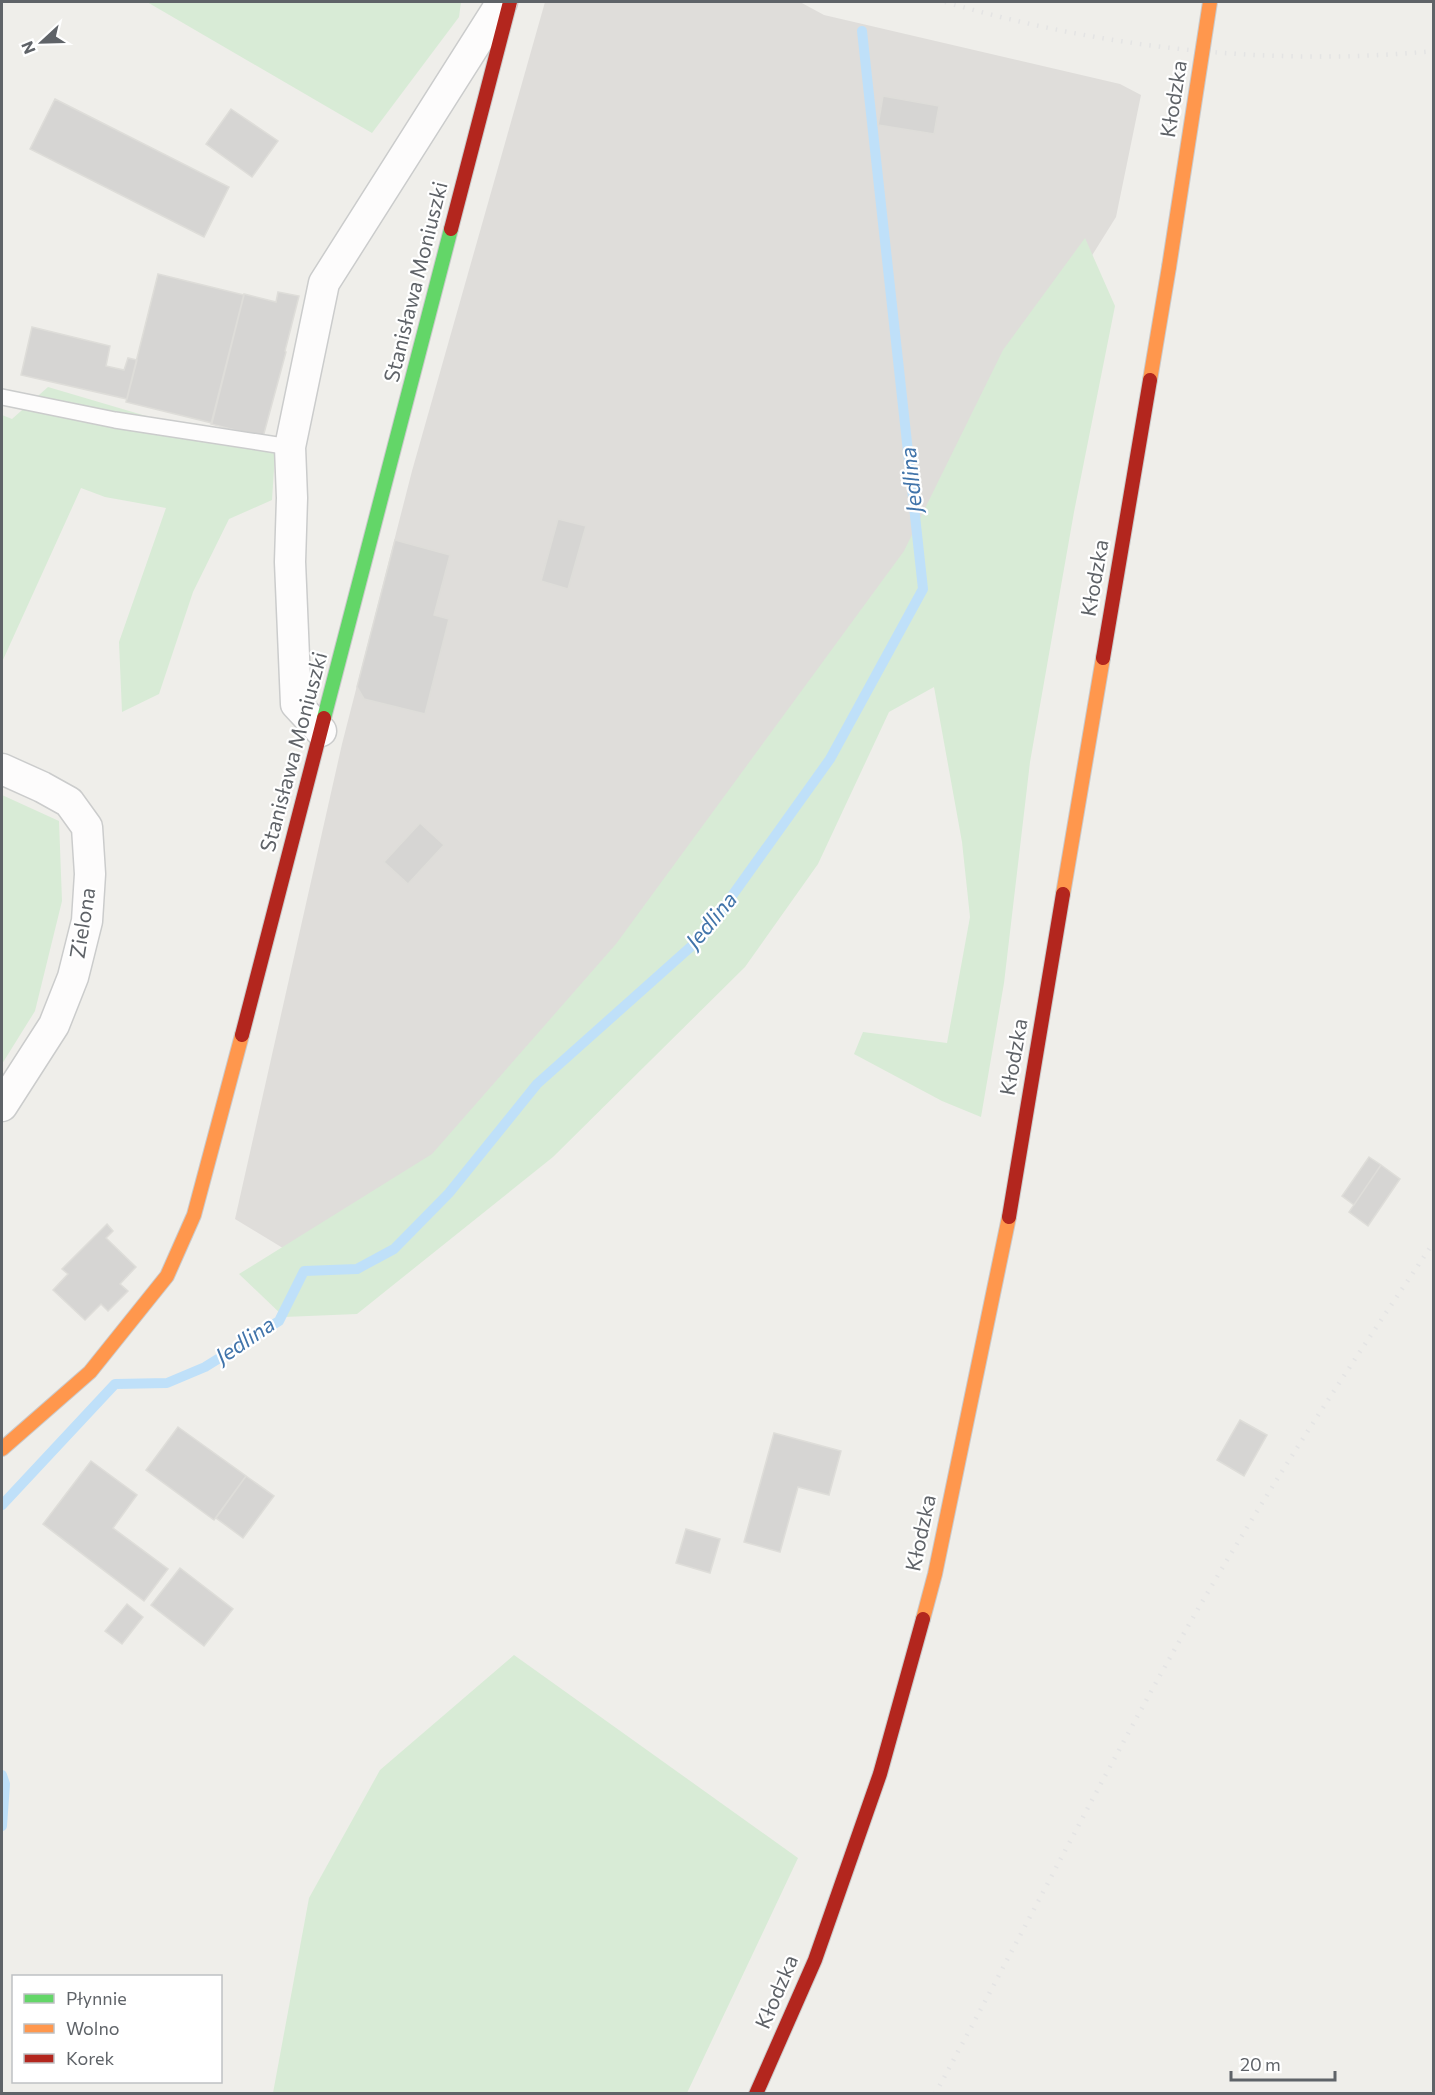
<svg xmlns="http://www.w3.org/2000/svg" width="1435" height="2095" viewBox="0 0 1435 2095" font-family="Commissioner,sans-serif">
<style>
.industrial{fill:#dfddda}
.green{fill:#d8ebd6}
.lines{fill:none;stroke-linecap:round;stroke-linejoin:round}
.stream{stroke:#bfe0f9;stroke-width:10}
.building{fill:#d6d5d3;stroke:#deddd9;stroke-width:1.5}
.lane-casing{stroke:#cbcccc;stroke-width:18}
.street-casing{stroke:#cbcccc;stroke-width:33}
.fast-casing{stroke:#cacacb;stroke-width:16}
.slow-casing{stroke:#cacacb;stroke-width:16}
.jam-casing{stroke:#cacacb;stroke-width:16}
.lane{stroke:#fdfcfc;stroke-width:15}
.street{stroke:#fdfcfc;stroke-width:30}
.fast{stroke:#63d668;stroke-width:14}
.slow{stroke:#ff974d;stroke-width:14}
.jam{stroke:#b3261e;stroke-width:14}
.rail{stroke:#e4e4e4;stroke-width:4.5;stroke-dasharray:1.5 8;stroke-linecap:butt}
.slow-bridge-casing{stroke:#cacacb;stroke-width:16;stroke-linecap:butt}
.slow-bridge{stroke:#ff974d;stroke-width:14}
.labels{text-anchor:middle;stroke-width:4.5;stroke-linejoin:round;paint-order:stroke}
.street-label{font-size:21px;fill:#5f6368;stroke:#fff}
.water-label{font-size:22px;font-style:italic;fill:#4174aa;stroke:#fff}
</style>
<rect width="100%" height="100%" fill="#efeeea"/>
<path class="industrial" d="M545 2H800L824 15 1120 84 1141 95 1116 217 712 864 355 1240 296 1256 235 1219 342 744 412 471Z"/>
<path class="green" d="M147 2H461L459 17 372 133Z
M1085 238 1115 306 1074 512 1030 762 1004 983 981 1117 942 1101 854 1054 863 1032 947 1043 970 917 962 842 934 687 889 712 818 864 745 967 553 1157 357 1314 284 1317 239 1274 432 1154 616 944 904 551 1003 350Z
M48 387 275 454 272 500 229 519 193 592 159 694 122 712 119 642 166 508 105 497 81 488 2 662V415L12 419Z
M2 795 59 821 62 901 35 1011 2 1064Z
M514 1655 798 1858 687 2093H273L309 1898 380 1770Z"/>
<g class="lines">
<path class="stream" d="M2 1505 115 1384 167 1383 205 1367 279 1321 304 1271 357 1269 394 1249 449 1193 537 1084 704 935 830 759 923 589 862 31
M2 1775 5 1784 2 1826"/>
</g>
<path class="building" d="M883 96 939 106 934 134 878 125Z
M55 99 229 187 204 237 30 149Z
M231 109 278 141 252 177 206 144Z
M158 274 244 295 212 423 126 402Z
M278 292 299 296 285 351 286 352 263 437 211 424 244 294 276 302Z
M32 327 110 346 106 366 124 370 128 358 137 360 127 399 21 375Z
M558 519 586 526 568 589 541 581Z
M395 540 450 555 434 615 449 619 425 714 364 699 357 687Z
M420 823 444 845 408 884 384 862Z
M1369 1157 1381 1165 1354 1205 1342 1196Z
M1381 1165 1400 1179 1368 1226 1349 1212Z
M107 1224 113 1231 106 1238 136 1267 120 1284 128 1291 108 1311 101 1304 85 1320 53 1290 68 1274 62 1269Z
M1240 1420 1267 1435 1244 1476 1217 1460Z
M178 1427 246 1476 214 1520 146 1470Z
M774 1433 841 1451 829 1495 798 1487 780 1552 744 1542Z
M91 1461 137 1495 113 1528 168 1569 144 1601 43 1524Z
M246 1476 274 1496 243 1538 216 1518Z
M686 1529 720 1539 710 1573 676 1563Z
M180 1568 233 1609 204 1646 151 1605Z
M127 1604 143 1617 122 1644 105 1631Z"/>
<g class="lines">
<g class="lane-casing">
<path id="lane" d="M2 397 115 420 290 447"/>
</g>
<g class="street-casing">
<path id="street" d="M321 731 296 704 290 562 292 498 290 447 324 283 502 2
M2 769 42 787 69 802 87 827 90 874 87 921 73 977 54 1025 2 1106"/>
</g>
<g class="fast-casing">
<path id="fast" d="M324 718 451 229"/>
</g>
<g class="slow-casing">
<path id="slow" d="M1150 380 1169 267
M1063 894 1103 658
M2 1449 90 1372 167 1276 194 1215 242 1035
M923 1619 935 1574 1009 1217"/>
</g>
<g class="jam-casing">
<path id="jam" d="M451 229 510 2
M1103 658 1150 380
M242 1035 324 718
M1009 1217 1063 894
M756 2094 815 1960 880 1774 923 1619"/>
</g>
<use href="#lane" class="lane"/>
<use href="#street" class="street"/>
<use href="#fast" class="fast"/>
<use href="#slow" class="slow"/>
<use href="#jam" class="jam"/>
<path class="rail" d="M945 2C1103 48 1270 67 1434 51
M935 2094C1012 1953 1085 1810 1163 1670 1246 1522 1339 1381 1434 1242"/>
<g class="slow-bridge-casing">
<path id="slow-bridge" d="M1169 267 1210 2"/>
</g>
<use href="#slow-bridge" class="slow-bridge"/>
</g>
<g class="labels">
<g class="street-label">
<text transform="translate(1174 99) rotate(-81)" y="7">Kłodzka</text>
<text transform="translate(416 282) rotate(-76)" y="7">Stanisława Moniuszki</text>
<text transform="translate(1095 578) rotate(-80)" y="7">Kłodzka</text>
<text transform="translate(294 752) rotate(-75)" y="7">Stanisława Moniuszki</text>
<text transform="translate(83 923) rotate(-81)" y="7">Zielona</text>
<text transform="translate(1014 1057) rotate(-80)" y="7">Kłodzka</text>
<text transform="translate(921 1533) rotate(-78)" y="7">Kłodzka</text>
<text transform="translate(777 1992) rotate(-67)" y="7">Kłodzka</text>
</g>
<g class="water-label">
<text transform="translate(911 480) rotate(-96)" y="8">Jedlina</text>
<text transform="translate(711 920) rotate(-50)" y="8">Jedlina</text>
<text transform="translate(245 1340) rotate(-34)" y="8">Jedlina</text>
</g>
</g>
<rect width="1435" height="2095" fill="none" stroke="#5f6368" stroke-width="6"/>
<rect x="12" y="1975" width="210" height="108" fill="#ffffff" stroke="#bfc1c3" stroke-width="1.5"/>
<rect x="24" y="1994" width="30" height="9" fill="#63d668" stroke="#bfc1c3" stroke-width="1.5"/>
<text x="66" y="2005" font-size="18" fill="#5f6368">Płynnie</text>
<rect x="24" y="2024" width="30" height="9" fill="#ff974d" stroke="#bfc1c3" stroke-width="1.5"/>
<text x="66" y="2035" font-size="18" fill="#5f6368">Wolno</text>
<rect x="24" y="2054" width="30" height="9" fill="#b3261e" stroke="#bfc1c3" stroke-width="1.5"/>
<text x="66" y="2065" font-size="18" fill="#5f6368">Korek</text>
<g transform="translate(42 42) rotate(248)" stroke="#ffffff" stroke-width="4.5" paint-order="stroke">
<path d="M0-4.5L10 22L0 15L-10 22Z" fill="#5f6368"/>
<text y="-9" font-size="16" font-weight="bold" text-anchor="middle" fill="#5f6368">N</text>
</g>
<path d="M1231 2071v9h104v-9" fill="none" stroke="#5f6368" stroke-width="3"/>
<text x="1240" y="2071" font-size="18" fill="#5f6368" stroke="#ffffff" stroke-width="4.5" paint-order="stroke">20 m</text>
</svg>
